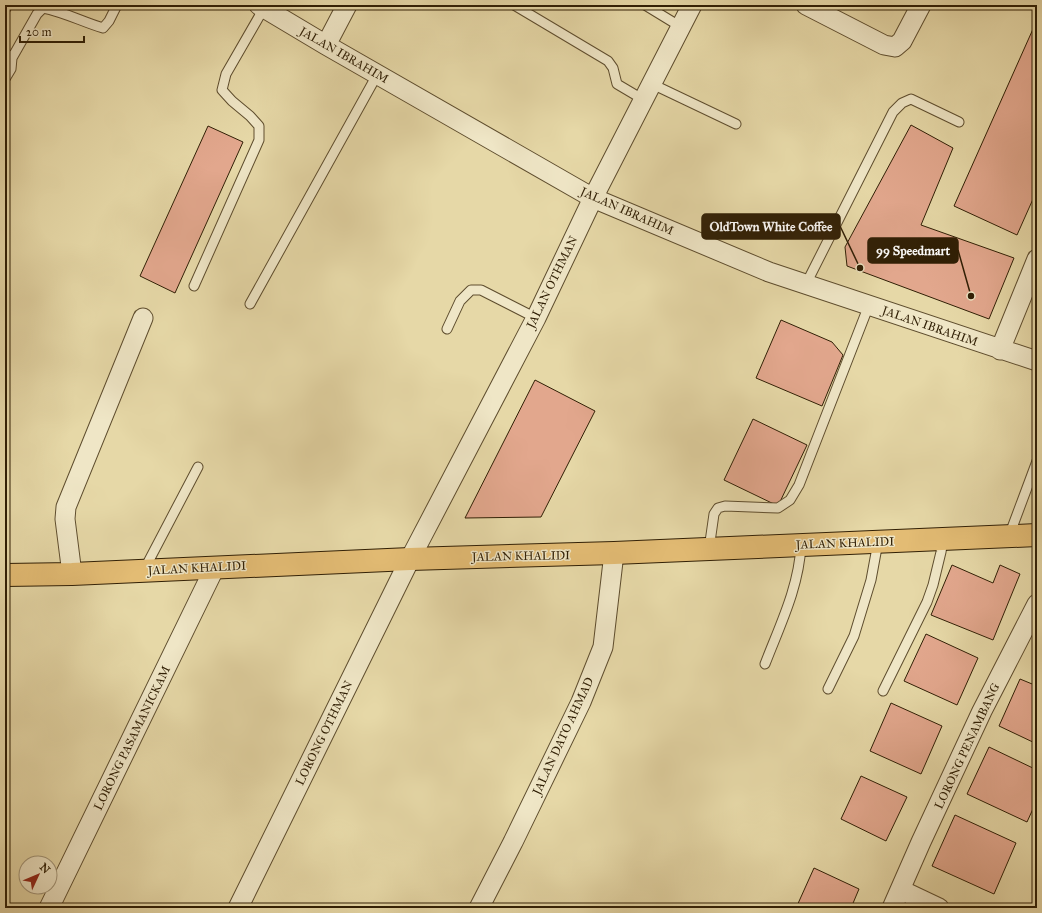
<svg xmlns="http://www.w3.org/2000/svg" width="1042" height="913" viewBox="0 0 1042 913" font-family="'IM FELL Great Primer',serif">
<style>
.building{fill:#e2a78d;stroke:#301f05}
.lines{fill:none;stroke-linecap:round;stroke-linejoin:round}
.lane-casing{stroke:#5e4d2e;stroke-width:11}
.street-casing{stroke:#5e4d2e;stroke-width:21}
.primary-casing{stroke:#301f05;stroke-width:24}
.lane{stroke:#efe6c6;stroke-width:9}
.street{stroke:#efe6c6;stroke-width:19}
.primary{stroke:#e3bc74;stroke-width:22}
.labels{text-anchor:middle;stroke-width:3;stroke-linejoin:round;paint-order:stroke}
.street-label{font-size:12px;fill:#301f05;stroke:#efe6c6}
.leader{fill:none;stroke:#301f05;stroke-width:1.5}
.callout-dot{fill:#301f05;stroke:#efe6c6;stroke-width:1.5}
.callout{fill:#301f05;stroke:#301f05;stroke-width:1.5}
.callout-label{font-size:13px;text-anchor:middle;font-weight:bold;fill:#fff}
</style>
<rect width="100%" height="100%" fill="#e6d8a7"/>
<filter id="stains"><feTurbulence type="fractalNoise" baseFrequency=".005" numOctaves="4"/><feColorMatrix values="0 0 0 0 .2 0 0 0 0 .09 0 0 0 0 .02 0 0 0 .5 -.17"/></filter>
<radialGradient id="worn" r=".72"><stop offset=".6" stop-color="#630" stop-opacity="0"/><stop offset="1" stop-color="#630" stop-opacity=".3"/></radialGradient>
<path class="building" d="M1037 20V190L1017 235 954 206Z
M911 125 953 148 921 225 1014 258 989 319 847 266 845 247Z
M208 126 243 142 175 293 140 276Z
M781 320 832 342 843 355 822 406 756 378Z
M535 380 595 411 541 517 465 518Z
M753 419 807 445 778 506 724 480Z
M952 565 993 583 1000 565 1020 574 993 640 931 615Z
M926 634 978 658 957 705 904 681Z
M1020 679 1037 686V744L999 726Z
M891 703 942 726 921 774 870 751Z
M989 747 1037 770V800L1027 822 967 794Z
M861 776 907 797 886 841 841 819Z
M955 815 1016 843 994 894 932 866Z
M814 868 859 889 851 908H796Z"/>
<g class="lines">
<g class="lane-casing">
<path id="lane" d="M514 5 608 61 613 68 617 84 644 100
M645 5 681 27
M5 10 8 5
M5 53 12 58 11 69 5 79
M12 58 37 14 43 8C64 12 83 22 103 28L109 21 117 5
M652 84 736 124
M806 284 893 112 902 103 911 99 959 122
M194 286 259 140V126L250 116 232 101 222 90 226 74 264 8
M250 304 377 75
M447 329 460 301 471 290H481L536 318
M1009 536 1037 461
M709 549 714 514 718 508 725 506 778 508 790 500 799 485 869 305
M144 570 198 467
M765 664C780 625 799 587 801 545
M828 689 854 636 871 580 878 542
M883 691 927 602 933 585 941 552 943 539"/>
</g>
<g class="street-casing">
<path id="street" d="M259 5 326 45 593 198 769 272 1037 361
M806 5 884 45 895 47 902 41 921 5
M326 45 347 5
M1000 350 1037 259
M72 574 65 519 66 507 143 318
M901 890 939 908
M49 908 215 567
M238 908 410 559 536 318 593 198 692 5
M479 908 513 842 581 702 603 647 614 553
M892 908 921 842 982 711 1037 604"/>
</g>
<g class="primary-casing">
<path id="primary" d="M5 575 72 574 410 559 614 553 1037 535"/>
</g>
<use href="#lane" class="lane"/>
<use href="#street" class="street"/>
<use href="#primary" class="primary"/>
</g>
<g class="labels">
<g class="street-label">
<text transform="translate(344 55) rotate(30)" y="4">JALAN IBRAHIM</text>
<text transform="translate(627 211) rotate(24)" y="4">JALAN IBRAHIM</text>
<text transform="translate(552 282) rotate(-64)" y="4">JALAN OTHMAN</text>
<text transform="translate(930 326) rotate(19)" y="4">JALAN IBRAHIM</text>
<text transform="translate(845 543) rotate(-2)" y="4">JALAN KHALIDI</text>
<text transform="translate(521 556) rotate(-1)" y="4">JALAN KHALIDI</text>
<text transform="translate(197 568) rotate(-3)" y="4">JALAN KHALIDI</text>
<text transform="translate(324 733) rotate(-64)" y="4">LORONG OTHMAN</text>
<text transform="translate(563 736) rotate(-65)" y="4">JALAN DATO AHMAD</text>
<text transform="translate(132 738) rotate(-64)" y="4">LORONG PASAMANICKAM</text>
<text transform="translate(967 746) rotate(-65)" y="4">LORONG PENAMBANG</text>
</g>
</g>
<path class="leader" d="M860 268L840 226M971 296L958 250"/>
<g class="callout-dot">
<circle cx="860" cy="268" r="4"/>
<circle cx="971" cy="296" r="4"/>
</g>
<g class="callout">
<rect x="702" y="214" width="138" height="25" rx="4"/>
<rect x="868" y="238" width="90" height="25" rx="4"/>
</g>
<g class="callout-label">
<text x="771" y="231">OldTown White Coffee</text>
<text x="913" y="255">99 Speedmart</text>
</g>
<rect width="1042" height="913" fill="none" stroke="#e6d8a7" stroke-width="20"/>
<rect x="6" y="6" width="1030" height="901" fill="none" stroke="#301f05" stroke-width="2"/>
<rect x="10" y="10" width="1022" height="893" fill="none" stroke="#301f05"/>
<g transform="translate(38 875) rotate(46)"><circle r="19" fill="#efe6c6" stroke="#a39679"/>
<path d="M0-3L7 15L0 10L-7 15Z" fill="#8f2418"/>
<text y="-6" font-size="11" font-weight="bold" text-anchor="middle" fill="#301f05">N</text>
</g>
<path d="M20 36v6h64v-6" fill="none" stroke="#301f05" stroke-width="2"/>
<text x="26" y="36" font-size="12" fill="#301f05" stroke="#efe6c6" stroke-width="3" paint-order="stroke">20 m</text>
<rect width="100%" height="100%" filter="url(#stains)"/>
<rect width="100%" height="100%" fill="url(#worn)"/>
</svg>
